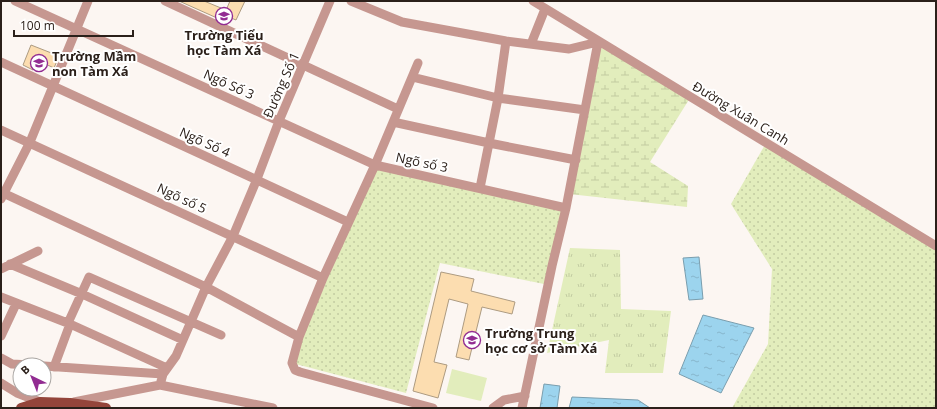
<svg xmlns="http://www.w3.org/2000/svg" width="937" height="409" viewBox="0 0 937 409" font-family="'Open Sans',sans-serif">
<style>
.grass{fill:url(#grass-tufts)}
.wetland{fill:url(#wetland-marsh)}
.garden{fill:url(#garden-dots)}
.pitch{fill:#e2edbc}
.water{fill:url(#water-ripples);stroke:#7a9eae}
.building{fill:#fcddb0;stroke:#ad9b81}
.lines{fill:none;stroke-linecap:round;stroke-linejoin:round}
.minor{stroke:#c69790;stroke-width:9}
.major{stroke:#94453b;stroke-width:10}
.labels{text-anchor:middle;stroke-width:4;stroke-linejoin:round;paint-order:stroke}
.poi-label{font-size:13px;font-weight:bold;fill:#2b201a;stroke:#fff;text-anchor:start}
.street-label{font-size:13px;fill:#2b201a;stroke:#fff}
</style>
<defs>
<pattern id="grass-tufts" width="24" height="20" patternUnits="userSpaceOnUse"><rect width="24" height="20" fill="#e2edbc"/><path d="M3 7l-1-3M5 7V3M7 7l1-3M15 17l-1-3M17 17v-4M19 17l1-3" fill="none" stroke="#c2cba1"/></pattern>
<pattern id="wetland-marsh" width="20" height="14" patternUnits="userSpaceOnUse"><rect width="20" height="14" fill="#e2edbc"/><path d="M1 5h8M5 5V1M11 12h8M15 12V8" fill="none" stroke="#c2cba1"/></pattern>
<pattern id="garden-dots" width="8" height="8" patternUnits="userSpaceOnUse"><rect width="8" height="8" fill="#e2edbc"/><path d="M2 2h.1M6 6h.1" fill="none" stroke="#c2cba1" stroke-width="1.8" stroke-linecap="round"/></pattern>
<pattern id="water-ripples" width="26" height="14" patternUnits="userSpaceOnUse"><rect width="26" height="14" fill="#9cd4ee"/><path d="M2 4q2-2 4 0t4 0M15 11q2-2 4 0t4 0" fill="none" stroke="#87b6cc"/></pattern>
</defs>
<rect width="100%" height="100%" fill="#fcf6f2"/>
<path class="grass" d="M570 248 620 250 621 309 671 311 663 373H605L609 340 547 353Z"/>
<path class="wetland" d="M598 42 690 98 650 162 688 186 687 207 569 194Z"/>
<path class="garden" d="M766 143 936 246V408H732L768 344 772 269 731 204Z
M375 165 566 208 544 284 440 263 406 393 292 363Z"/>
<path class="pitch" d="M452 369 487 378 481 401 446 393Z"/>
<path class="water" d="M699 257 703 299 689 300 683 258Z
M703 315 754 328 721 393 679 374Z
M544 384 560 386 557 408H540Z
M572 397 638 400 650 408H569Z"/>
<path class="building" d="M179 1H204L221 8 217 18Z
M230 1H245L236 20 224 15Z
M31 45 59 56 54 68 37 60 33 70 23 65Z
M441 272 474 279 471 291 515 302 512 314 482 307 469 360 456 357 468 304 449 299 434 362 447 365 438 398 413 391Z"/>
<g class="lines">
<path class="minor" d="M15 1 375 165 566 208
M165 1 398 109
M351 1 402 22 506 41 569 49 598 42 566 208 552 266 522 408
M533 1 936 246
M531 44 545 9
M1 62 348 222
M418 63 375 165 323 278 299 337 292 363 295 370 300 372 433 408
M412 77 498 98 585 110
M393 122 489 143 576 160
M1 130 323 278
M480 188 498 98 506 41
M1 192 206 287 299 337
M1 199 30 142 88 1
M10 264 82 294 183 340
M1 269 38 251
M1 297 70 324 167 368
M68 323 89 277 221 335
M1 336 16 304
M1 358 12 364 30 365
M44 366 163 374
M54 367 70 324
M1 383 17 393 40 402
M160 385 273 408
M74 402 160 385 163 374 176 356 206 287 233 236 257 179 279 121 330 1
M493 408 504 400 525 396"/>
<path class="major" d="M21 408 40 402 70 403 106 408"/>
</g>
<defs>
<g id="school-ring" transform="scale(0.9)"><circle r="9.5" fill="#fff" stroke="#922c92" stroke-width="1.5"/><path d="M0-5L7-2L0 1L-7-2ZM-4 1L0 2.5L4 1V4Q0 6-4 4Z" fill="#922c92"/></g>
</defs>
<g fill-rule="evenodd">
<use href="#school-ring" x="224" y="16"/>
<use href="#school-ring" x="39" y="63"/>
<use href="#school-ring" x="472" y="340"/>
</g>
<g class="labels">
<g class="poi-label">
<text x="224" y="40" text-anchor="middle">Trường Tiểu<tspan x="224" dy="15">học Tàm Xá</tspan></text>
<text x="52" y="61">Trường Mầm<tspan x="52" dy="15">non Tàm Xá</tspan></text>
<text x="485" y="338">Trường Trung<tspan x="485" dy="15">học cơ sở Tàm Xá</tspan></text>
</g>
<g class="street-label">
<text transform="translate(229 84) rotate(24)" y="5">Ngõ Số 3</text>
<text transform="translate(281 85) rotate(-66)" y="5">Đường Số 1</text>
<text transform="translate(741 113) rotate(31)" y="5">Đường Xuân Canh</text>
<text transform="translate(205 142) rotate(24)" y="5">Ngõ Số 4</text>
<text transform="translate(422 162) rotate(12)" y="5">Ngõ số 3</text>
<text transform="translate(182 198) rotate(25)" y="5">Ngõ số 5</text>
</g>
</g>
<rect width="937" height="409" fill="none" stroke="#2b201a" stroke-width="4"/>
<g transform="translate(32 377) rotate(317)"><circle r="19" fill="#ffffff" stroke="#aaa6a3"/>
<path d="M0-3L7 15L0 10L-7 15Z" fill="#922c92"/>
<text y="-6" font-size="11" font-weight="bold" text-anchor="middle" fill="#2b201a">B</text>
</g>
<path d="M14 30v6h119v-6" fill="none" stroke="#2b201a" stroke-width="2"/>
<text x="20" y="30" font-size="12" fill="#2b201a" stroke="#ffffff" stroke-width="3" paint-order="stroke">100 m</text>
</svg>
